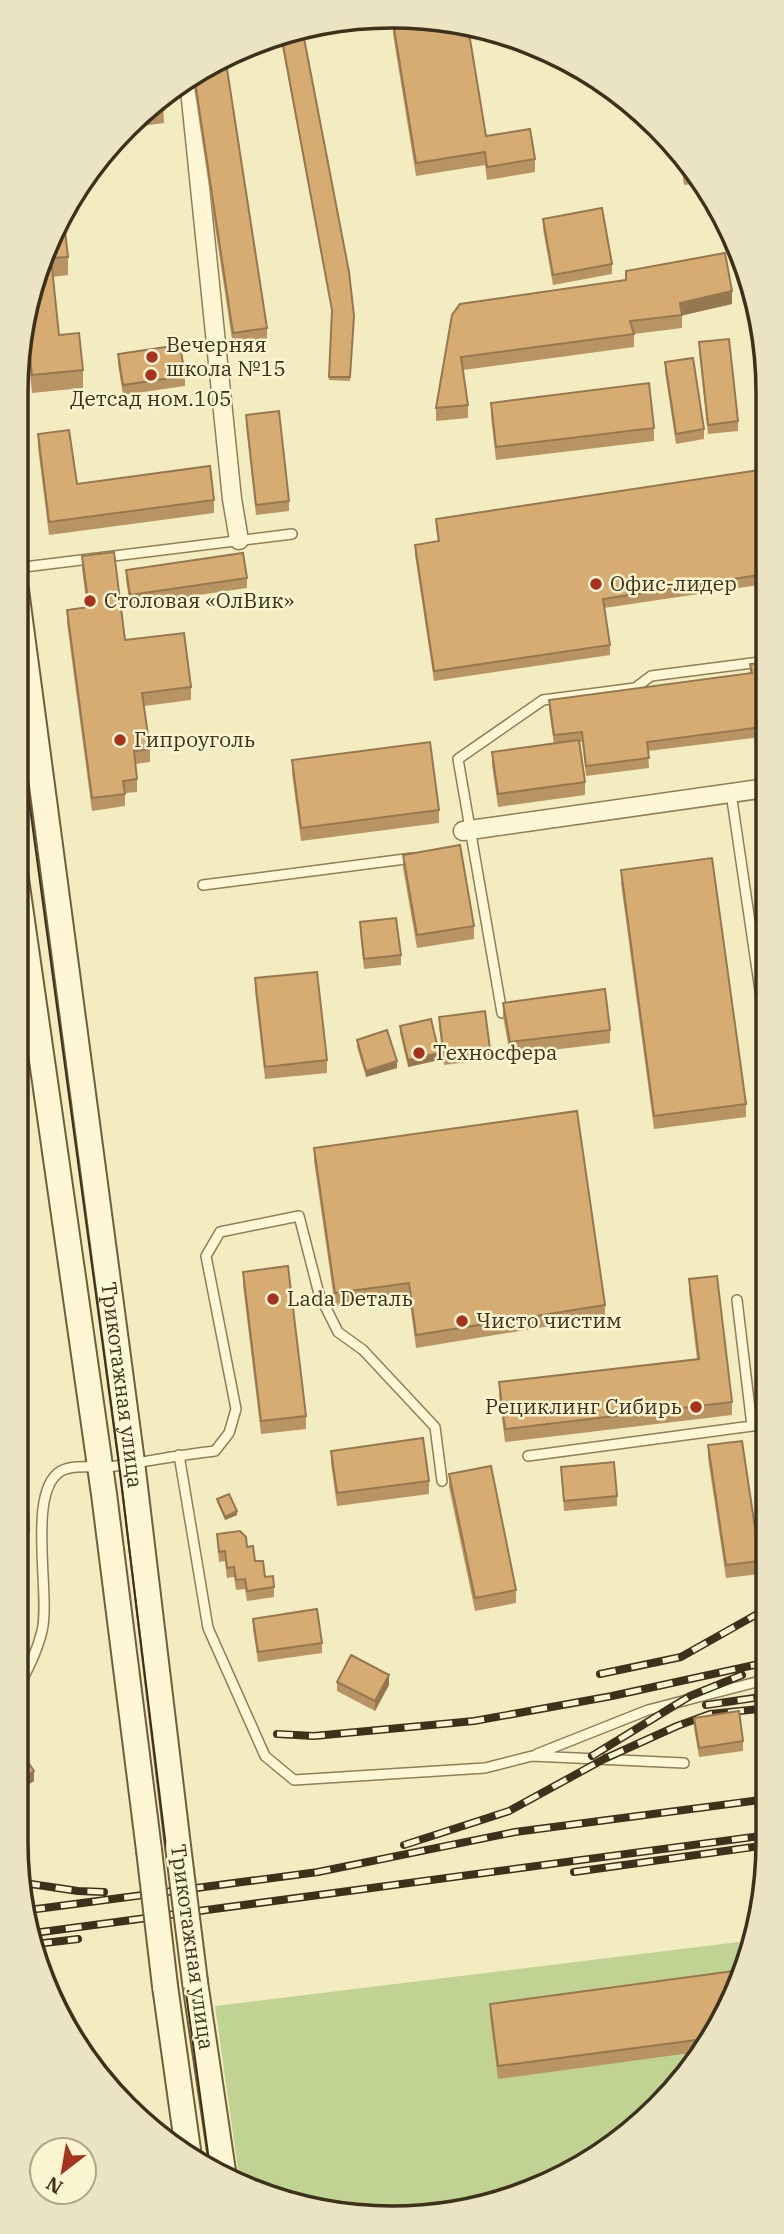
<svg xmlns="http://www.w3.org/2000/svg" width="784" height="2234" viewBox="0 0 784 2234" font-family="'IBM Plex Serif',serif">
<style>
.green{fill:#c1d393}
.lines{fill:none;stroke-linecap:round;stroke-linejoin:round}
.lane-casing{stroke:#8f7e56;stroke-width:12}
.street-casing{stroke:#8f7e56;stroke-width:21}
.secondary-casing{stroke:#715e39;stroke-width:28}
.lane{stroke:#fdf7d5;stroke-width:9}
.street{stroke:#fdf7d5;stroke-width:18}
.secondary{stroke:#fdf7d5;stroke-width:24}
.tram{stroke:#3d311c;stroke-width:2}
.rail-casing{stroke:#3d311c;stroke-width:8}
.rail{stroke:#faf4d1;stroke-width:5;stroke-dasharray:16;stroke-linecap:butt}
.secondary-bridge-casing{stroke:#715e39;stroke-width:28;stroke-linecap:butt}
.secondary-bridge{stroke:#fdf7d5;stroke-width:24}
.wall{fill:#b89462}
.shaded-wall{fill:#967850}
.building{fill:#d6ac72;stroke:#967850;stroke-width:2}
.poi-dot{fill:#a6331e;stroke:#faf4d1;stroke-width:2.5}
.labels{text-anchor:middle;stroke-width:5;stroke-linejoin:round;paint-order:stroke}
.poi-label{font-size:21px;fill:#3d311c;stroke:#faf4d1;text-anchor:start}
.street-label{font-size:21px;fill:#3d311c;stroke:#faf4d1}
.rim{fill:none;stroke:#3d311c;stroke-width:3.5}
</style>
<rect width="100%" height="100%" fill="#f3ecc1"/>
<path class="green" d="M755 1940 705 2051 601 2155 489 2206 343 2215 240 2184 215 2006Z"/>
<g class="lines">
<g class="lane-casing">
<path id="lane" d="M16 568 292 534
M731 793 766 1031
M203 885 413 858
M502 1013 458 759 543 700 635 688 651 676 760 662
M737 1300 752 1426
M179 1455 208 1628 265 1756 294 1780 485 1768 532 1756 684 1763
M528 1456 767 1424
M16 1690C27 1672 37 1652 42 1631 51 1595 26 1491 61 1471 74 1464 95 1468 109 1467 144 1462 179 1455 215 1451L229 1433 236 1409 206 1256 220 1232 299 1216 319 1294 338 1332 363 1350 435 1427 442 1481
M16 1730 21 1746 16 1750
M537 1754 648 1710 768 1679"/>
</g>
<g class="street-casing">
<path id="street" d="M189 80 232 499 239 540
M463 831 766 788"/>
</g>
<g class="secondary-casing">
<g id="secondary">
<path id="s1" d="M16 590 132 1462 178 1846"/>
<path d="M16 879 104 1494 149 1850"/>
<path d="M195 1982 224 2178"/>
<path d="M165 1986 188 2150"/>
</g>
</g>
<use href="#lane" class="lane"/>
<use href="#street" class="street"/>
<use href="#secondary" class="secondary"/>
<path class="tram" d="M16 704 119 1465 166 1847 210 2168"/>
<g class="rail-casing">
<path id="rail" d="M600 1674 681 1657 768 1608
M706 1705 768 1696
M277 1734 314 1736 474 1721 612 1696 768 1662
M592 1756 690 1696 742 1675
M404 1845 509 1811 604 1759 677 1726 710 1714 768 1708
M574 1872 768 1845
M24 1883 78 1891 104 1892
M29 1910 318 1872 515 1832 768 1799
M34 1933 768 1835
M36 1944 78 1939"/>
</g>
<use href="#rail" class="rail"/>
<g class="secondary-bridge-casing">
<path id="secondary-bridge" d="M178 1846 195 1982
M149 1850 165 1986"/>
</g>
<use href="#secondary-bridge" class="secondary-bridge"/>
</g>
<path class="wall" d="M393 22 486 136 535 159V172L487 180 485 165 416 176 393 34Z
M319 27 320 34 304 36 354 316 350 381 329 380 332 312 281 40Z
M194 75 267 328V341L233 346 194 87Z
M163 102 164 123 135 127Z
M679 150 701 183 684 185Z
M543 219 612 264V274L553 285 543 229Z
M64 222 68 257V275L53 277 59 335 83 370V388L32 393 25 323 28 295Z
M732 304 682 315V328L634 334V347L463 370 468 405V418L436 421V408L452 315Z
M699 342 738 421V431L708 434 699 352Z
M118 354 185 376V386L123 395 118 364Z
M665 362 704 429V439L676 444 665 372Z
M491 403 654 428V441L496 460 491 416Z
M246 415 289 501V511L256 515 246 425Z
M38 434 77 484 214 500V513L49 535 38 447Z
M765 469 766 584 604 608 610 645V655L434 681 415 555V545L438 541 436 529V519Z
M82 556 125 640 191 687V700L144 706 150 749V762L135 764 137 779V792L125 793V806L92 811 67 623V610L87 607 82 569Z
M126 570 247 578V588L130 605 126 580Z
M766 662V757H764L761 737 648 751 649 768 586 776 582 742H580L585 782V795L498 807 492 765V752L554 744 549 710V700L750 674V664Z
M292 760 439 810V823L301 841 292 773Z
M403 855 474 926V939L417 948 403 868Z
M621 870 746 1104V1117L654 1129 621 883Z
M360 922 401 955V965L364 969 360 932Z
M255 978 327 1060V1073L265 1079 255 991Z
M503 1003 610 1030V1043L510 1055 503 1016Z
M439 1017 490 1049V1059L444 1065 439 1027Z
M400 1026 439 1060 408 1067 400 1033Z
M357 1040 397 1068 366 1077 357 1047Z
M314 1148 605 1305V1317L416 1348 409 1296 335 1306 314 1161Z
M243 1272 306 1416V1429L261 1434 243 1285Z
M689 1279 732 1402V1415L505 1442 499 1395V1382L697 1359 689 1292Z
M708 1445 760 1561V1574L726 1578 708 1458Z
M331 1451 429 1481V1494L337 1506 331 1463Z
M16 1464 29 1532V1542H16Z
M561 1467 617 1496V1506L564 1511Z
M449 1474 516 1590V1603L475 1611 449 1487Z
M217 1499 237 1515 225 1520 217 1502Z
M217 1534 247 1547 255 1561 265 1577 274 1587V1597L247 1601 245 1589 236 1590 234 1577 227 1578 225 1561 219 1562Z
M253 1619 322 1643V1653L258 1662 253 1629Z
M337 1682 389 1685 375 1711 337 1691Z
M694 1718 743 1741V1751L699 1757 694 1728Z
M741 1970 705 2051 498 2079 490 2017V2004Z"/>
<path class="shaded-wall" d="M732 291V304L680 316V303Z
M439 1053V1060L408 1067V1060Z
M397 1061V1068L366 1077V1071Z
M237 1511V1515L225 1520V1517Z
M389 1675V1685L375 1711V1701Z
M34 1771V1781L16 1793V1783Z"/>
<path class="building" d="M393 22 468 27 486 136 530 129 535 159 487 167 485 152 416 163Z
M319 27 320 31 303 33 349 272 354 316 350 377H329L332 310 282 40Z
M227 69 267 328 233 333 194 75Z
M163 102 164 110 152 112Z
M682 154 693 171 684 173Z
M602 208 612 264 553 275 543 219Z
M64 222 68 257 51 258 59 335 79 333 83 370 32 375 26 315 28 295Z
M725 253 732 291 680 303 682 315 630 321 634 334 461 357 468 405 436 408 452 315 460 304 626 280V271Z
M729 339 738 421 708 425 699 342Z
M180 345 185 376 123 385 118 354Z
M693 358 704 429 676 434 665 362Z
M649 383 654 428 496 447 491 403Z
M279 411 289 501 256 505 246 415Z
M69 430 77 484 210 466 214 500 49 522 38 434Z
M765 469V574L603 599 610 645 434 671 415 545 439 541 436 519Z
M114 552 125 640 184 633 191 687 142 693 150 749 134 751 137 779 123 781 125 794 92 798 67 610 89 607 82 556Z
M243 553 247 578 130 595 126 570Z
M766 662V747L764 748 761 727 647 742 649 758 586 766 582 732 554 735 549 700 752 673 750 664Z
M579 740 585 782 498 794 492 752Z
M430 742 439 810 301 828 292 760Z
M460 845 474 926 417 935 403 855Z
M712 858 746 1104 654 1116 621 870Z
M396 918 401 955 364 959 360 922Z
M317 972 327 1060 265 1067 255 978Z
M605 989 610 1030 510 1042 503 1003Z
M485 1011 490 1049 444 1055 439 1017Z
M431 1019 439 1053 408 1060 400 1026Z
M387 1030 397 1061 366 1071 357 1040Z
M577 1111 605 1305 416 1335 409 1283 335 1293 314 1148Z
M288 1266 306 1416 261 1421 243 1272Z
M717 1276 732 1402 505 1429 499 1382 699 1359 689 1279Z
M423 1438 429 1481 337 1493 331 1451Z
M742 1441 760 1561 726 1565 708 1445Z
M614 1462 617 1496 564 1501 561 1467Z
M26 1463 29 1532H16V1464Z
M491 1466 516 1590 475 1598 449 1474Z
M229 1494 237 1511 225 1517 217 1499Z
M240 1531 246 1537 247 1547 253 1546 255 1561H263L265 1577 273 1576 274 1587 247 1591 245 1579 236 1580 234 1567 227 1568 225 1551 219 1552 217 1534Z
M317 1609 322 1643 258 1652 253 1619Z
M351 1655 389 1675 375 1701 337 1682Z
M739 1711 743 1741 699 1748 694 1718Z
M16 1758 19 1763 25 1758 34 1771 16 1783Z
M741 1970 711 2038 498 2066 490 2004Z"/>
<g class="poi-dot">
<circle cx="152" cy="357" r="7"/>
<circle cx="151" cy="375" r="7"/>
<circle cx="596" cy="584" r="7"/>
<circle cx="90" cy="601" r="7"/>
<circle cx="120" cy="740" r="7"/>
<circle cx="419" cy="1053" r="7"/>
<circle cx="273" cy="1299" r="7"/>
<circle cx="462" cy="1321" r="7"/>
<circle cx="696" cy="1407" r="7"/>
</g>
<g class="labels">
<g class="poi-label">
<text x="166" y="352">Вечерняя<tspan x="166" dy="24">школа №15</tspan></text>
<text x="151" y="406" text-anchor="middle">Детсад ном.105</text>
<text x="610" y="591">Офис-лидер</text>
<text x="104" y="608">Столовая «ОлВик»</text>
<text x="134" y="747">Гипроуголь</text>
<text x="433" y="1060">Техносфера</text>
<text x="287" y="1306">Lada Dеталь</text>
<text x="476" y="1328">Чисто чистим</text>
<text x="682" y="1414" text-anchor="end">Рециклинг Сибирь</text>
</g>
<g class="street-label">
<text dy="7" stroke="none"><textPath href="#s1" startOffset="802">Трикотажная улица</textPath></text>
<text transform="translate(192 1947) rotate(82)" y="7">Трикотажная улица</text>
</g>
</g>
<path d="M0 0H784V2234H0ZM392 28H392A364 364 0 0 1 756 392V1842A364 364 0 0 1 392 2206H392A364 364 0 0 1 28 1842V392A364 364 0 0 1 392 28Z" fill="#ebe4c3" fill-rule="evenodd"/>
<path class="rim" d="M392 28H392A364 364 0 0 1 756 392V1842A364 364 0 0 1 392 2206H392A364 364 0 0 1 28 1842V392A364 364 0 0 1 392 28Z"/>
<g transform="translate(63 2171) rotate(211)"><circle r="33" fill="#faf4d1" stroke="#aea689" stroke-width="2"/>
<path d="M0-5L12 26L0 18L-12 26Z" fill="#a6331e"/>
<text y="-10" font-size="19" font-weight="bold" text-anchor="middle" fill="#3d311c">N</text>
</g>
</svg>
